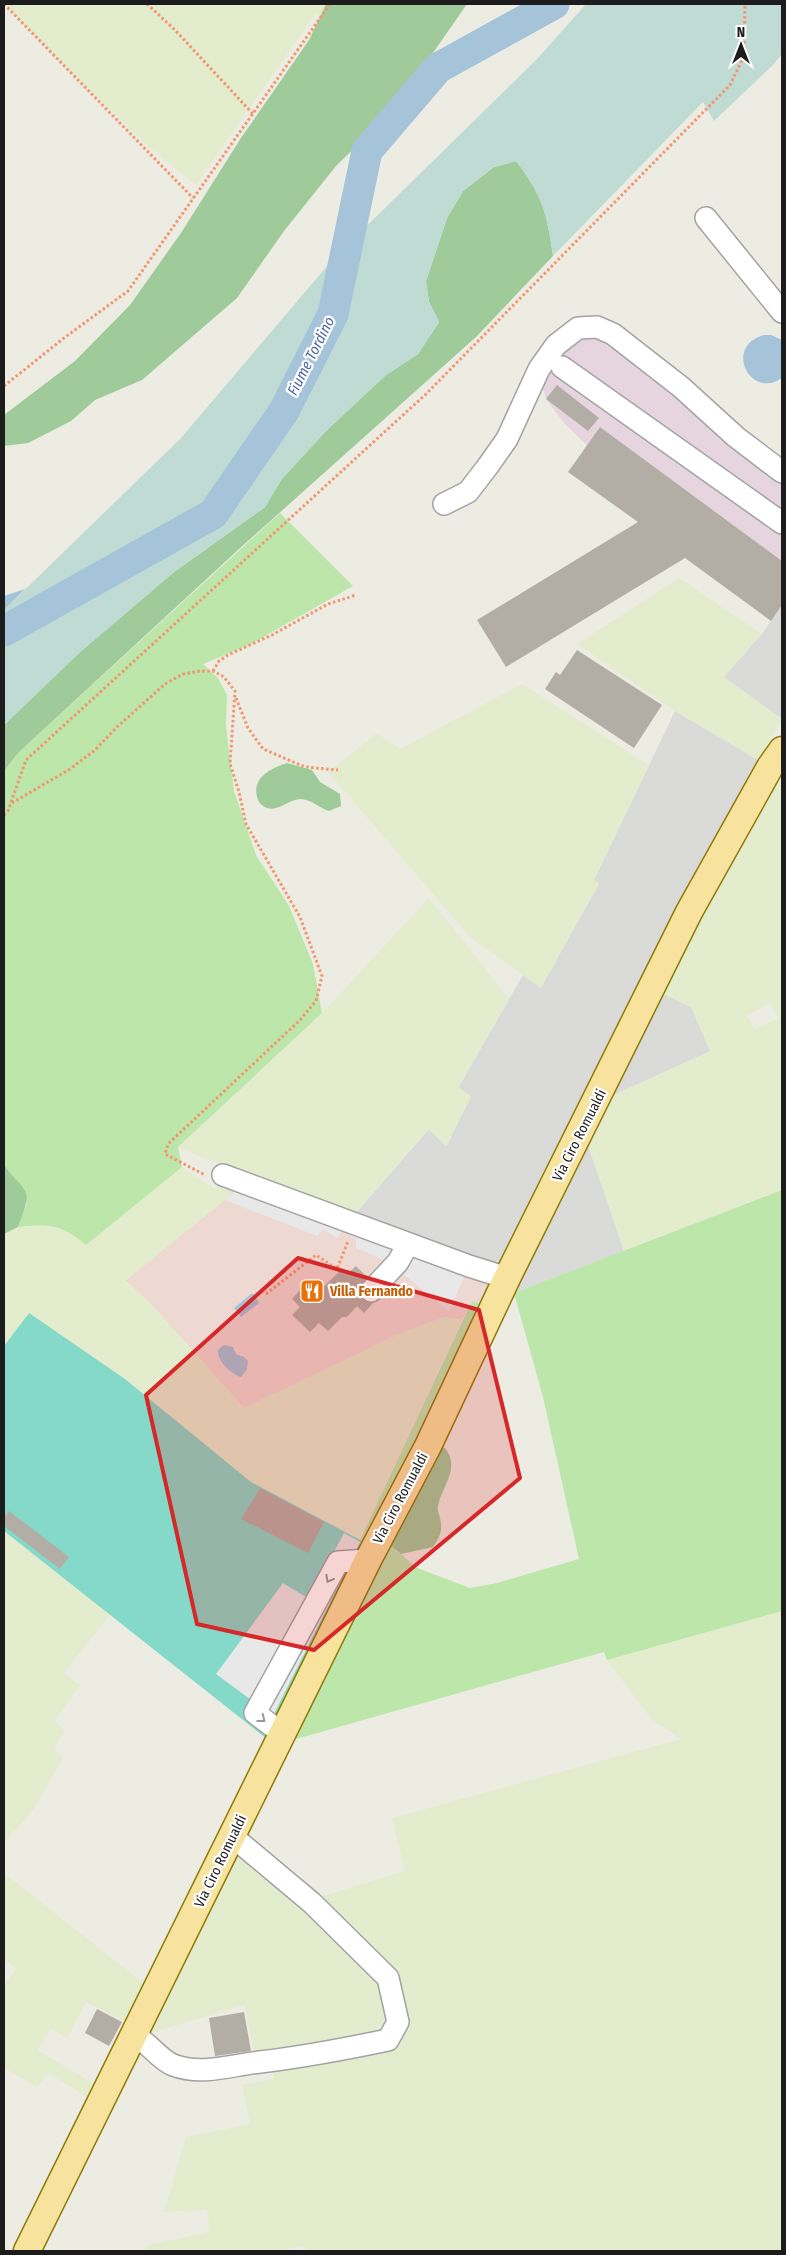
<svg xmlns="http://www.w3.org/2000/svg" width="786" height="2255" viewBox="0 0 786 2255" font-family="'Fira Sans Condensed',sans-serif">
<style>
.residential{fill:#dadad9}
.commercial{fill:#eed9d2}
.industrial{fill:#e6d5df}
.farmland{fill:#e4ecce;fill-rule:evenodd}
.grass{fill:#bce6aa}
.forest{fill:#9ecb99}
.wetland{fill:#c0dbd4}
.pitch{fill:#84d9c9}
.parking{fill:#e8e8e8}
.water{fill:#a5c3d9}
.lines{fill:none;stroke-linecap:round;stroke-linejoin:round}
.river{stroke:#a5c3d9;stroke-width:31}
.building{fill:#b3aea5}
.minor-casing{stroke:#a3a3a3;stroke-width:24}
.major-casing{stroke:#8e7b07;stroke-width:29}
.path{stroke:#f3956e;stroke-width:3;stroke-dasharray:2.5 2.5;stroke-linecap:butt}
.minor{stroke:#fff;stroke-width:21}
.major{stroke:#f7e29e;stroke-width:26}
.oneway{stroke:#999}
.marked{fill:#d62828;fill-opacity:0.2;stroke:#d62828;stroke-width:4;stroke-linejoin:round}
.labels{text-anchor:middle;stroke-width:4.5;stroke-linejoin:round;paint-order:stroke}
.street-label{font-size:14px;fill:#1c1c1c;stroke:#fff}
.food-label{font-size:14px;font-weight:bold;fill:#c56008;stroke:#fff;text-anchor:start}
.water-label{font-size:15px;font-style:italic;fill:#4e69a7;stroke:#fff}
</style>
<rect width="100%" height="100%" fill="#edece2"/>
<path class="residential" d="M782 605V719L723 677 762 634Z
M675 711 758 760 698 869 500 1267 354 1215 429 1129 446 1146 471 1097 458 1088 523 975 541 987 599 884 594 880Z
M660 992 691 1007 711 1051 614 1095Z
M588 1145 624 1251 514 1293Z"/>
<path class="commercial" d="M242 1186 500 1267 482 1304 472 1301 462 1320 445 1317 408 1330 244 1408 151 1304 125 1280Z"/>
<path class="industrial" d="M595 332 782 477V561L600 427 587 445 564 423 546 399 541 383 570 342Z"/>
<path class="farmland" d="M5 4H326L320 17 316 13 196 185 150 148 51 54Z
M679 578 762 634 724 677 782 719 758 760 675 711 577 644Z
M522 684 649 765 594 880 599 883 541 988 470 937 328 772 377 733 400 749Z
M776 776 782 787V1190L624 1251 588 1145 614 1095 710 1051 691 1007 660 992ZM770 1003 778 1018 755 1029 747 1016Z
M429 898 509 999 458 1087 471 1096 447 1146 428 1129 356 1212 208 1160 178 1147 322 1013Z
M182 1167 214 1188 226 1179 242 1186 125 1281 151 1304 244 1408 408 1330 445 1317 462 1320 360 1540 251 1482 125 1379 29 1314 4 1346V1234L18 1227 47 1225 72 1233 86 1245Z
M4 1531 110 1615 64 1673 80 1685 55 1721 65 1731 54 1748 63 1758 34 1809 4 1843Z
M782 1611V2251H306L304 2246 275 2251H144L148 2245 210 2232 207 2210 164 2212 186 2137 250 2124 242 2085 274 2079 272 2063 380 2039 255 2056 245 2005 150 2033 145 2028 234 1848 313 1899 405 1871 392 1818 681 1739 652 1720 607 1660Z
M4 1873 146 1985 129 2023 86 2002 67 2039 51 2028 38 2050 99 2087 92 2100 48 2073 37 2087 4 2068V1986L16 1968 4 1959Z"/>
<path class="grass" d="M280 513 353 586 251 644 203 664 218 678 227 695 226 726 234 791 256 855 289 906 313 964 322 1013 178 1147 182 1167 86 1245C61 1224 49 1224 18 1227L27 1203 4 1165V771L19 752Z
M782 1190V1611L607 1660 604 1652 289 1741 386 1542 417 1568 470 1588 497 1583 579 1559 543 1397 514 1293Z
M472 1301 482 1304 364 1542 360 1540Z"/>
<path class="forest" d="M326 4H467L394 109 336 166 284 231 237 298 142 380 95 400 71 421 28 443 4 446V415L75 361 130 305 181 233 241 138 309 40Z
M516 161C543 196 547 212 553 256L476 337 239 549 19 752 4 771V725L79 653 174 572 265 507 281 480 326 431 386 375 418 354 439 322 429 302 426 281 447 218 463 191 494 167Z
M287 763 312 770 320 782 340 794 341 806 329 811C319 808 313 800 301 799 289 799 278 812 267 808 262 806 258 802 257 797 252 777 272 768 287 763Z
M4 1165C27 1196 34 1185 18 1227L4 1234Z
M436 1446 445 1448C461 1468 442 1486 438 1506 437 1510 439 1514 440 1518 443 1530 440 1537 433 1547L401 1554 386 1542Z"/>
<path class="wetland" d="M586 4H782V54L773 65 714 121 703 102 553 256C547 214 542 195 516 161L494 167 463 191 447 218 426 281 429 302 439 322 418 354 386 375 326 431 281 480 265 507 174 572 79 653 4 725V610L181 438 334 258 538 58Z"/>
<path class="pitch" d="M29 1313 125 1379 251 1482 364 1542 267 1739 4 1531V1346Z"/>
<path class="parking" d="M242 1186 473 1257 449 1311 388 1262 356 1248V1239L342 1231 337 1238 323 1229 317 1236 225 1200Z
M344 1533 360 1542 273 1716 216 1674 283 1583 309 1599Z"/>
<path class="water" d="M764 335H771L782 340V378C750 400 723 346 764 335Z
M25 589 4 610V596Z
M251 1294H254L259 1303 241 1317 234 1308Z
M224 1345 233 1347 236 1354 244 1357 248 1361 247 1369 241 1377C231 1374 217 1361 218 1350Z"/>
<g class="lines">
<path class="river" d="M4 631 213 514 284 411 333 314 367 151 438 68 554 4"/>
</g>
<path class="building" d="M557 385 599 418 588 431 546 399Z
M600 427 782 561V605L771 621 685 558 506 667 477 620 638 522 568 472Z
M577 650 662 705 634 748 545 689 556 672 560 675Z
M356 1266 367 1277 359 1288V1295L363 1300 373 1303 364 1313 357 1306 347 1317H342L328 1331 319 1323 310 1332 292 1315 300 1307 292 1299 301 1289 312 1298 342 1269 347 1274Z
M260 1488 324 1522 308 1553 241 1519Z
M9 1511 69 1557 60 1569 4 1526V1518Z
M97 2009 122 2022 109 2046 85 2033Z
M244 2012 251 2051 215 2056 209 2018Z"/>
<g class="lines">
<g class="minor-casing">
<path id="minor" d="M706 218 782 312
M562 367 782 523
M444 504 468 492 488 466 507 439 539 369 556 345 578 328 597 327 613 334 681 387 736 437 782 472
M223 1175 469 1266 507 1278
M371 1291 398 1262 408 1244
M283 1734 255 1713 338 1562 368 1560
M134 2035C148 2042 160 2060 173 2065 202 2076 231 2065 260 2062 303 2057 345 2049 388 2040L398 2022 388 1978 312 1903 232 1836"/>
</g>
<g class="major-casing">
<path id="major" d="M27 2251 368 1560 428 1446 507 1278 689 912 770 767 782 750"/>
</g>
<path class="path" d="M4 4 193 198
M147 4 175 30 253 114
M4 386 64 338 128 291 330 4
M213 671 219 661 228 655 272 635 328 604 356 595
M236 698 248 728 263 749 305 767 338 770
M12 803 70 769 95 750 117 727 165 684 183 674 200 671H213L224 677 235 691 230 764 239 792 246 824 300 917 322 976 316 1001 299 1021 168 1144 165 1154 205 1175
M4 815 8 811 26 760 426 394 730 85 744 56 745 4
M266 1294 316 1255 337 1269 348 1241"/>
<use href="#minor" class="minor"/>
<use href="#major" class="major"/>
</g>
<defs><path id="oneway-chevron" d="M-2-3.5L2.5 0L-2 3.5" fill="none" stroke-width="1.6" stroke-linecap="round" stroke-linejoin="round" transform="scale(1.25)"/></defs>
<g class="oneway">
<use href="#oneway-chevron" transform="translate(329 1579) rotate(119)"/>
<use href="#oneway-chevron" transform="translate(262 1719) rotate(38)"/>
</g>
<path class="marked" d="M298 1258 479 1310 520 1478 314 1650 197 1624 146 1395Z"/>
<defs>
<g id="restaurant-square" transform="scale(1.25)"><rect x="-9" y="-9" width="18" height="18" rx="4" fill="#e8710a" stroke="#fff"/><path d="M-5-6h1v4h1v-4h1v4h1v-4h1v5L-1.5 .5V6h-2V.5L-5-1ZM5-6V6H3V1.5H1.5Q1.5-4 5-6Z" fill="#fff"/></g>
</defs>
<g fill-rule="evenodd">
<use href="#restaurant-square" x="312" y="1291"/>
</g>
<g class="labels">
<g class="street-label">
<text transform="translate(579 1135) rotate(-63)" y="5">Via Ciro Romualdi</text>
<text transform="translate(400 1498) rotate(-62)" y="5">Via Ciro Romualdi</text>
<text transform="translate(220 1861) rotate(-64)" y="5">Via Ciro Romualdi</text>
</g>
<g class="food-label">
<text x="330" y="1296">Villa Fernando</text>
</g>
<g class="water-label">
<text transform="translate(311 356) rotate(-63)" y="5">Fiume Tordino</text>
</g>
</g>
<rect width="786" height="2255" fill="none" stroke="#1c1c1c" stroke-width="10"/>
<g transform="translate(741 45)" stroke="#ffffff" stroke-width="4" paint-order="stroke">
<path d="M0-4L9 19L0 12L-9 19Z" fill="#1c1c1c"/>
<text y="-8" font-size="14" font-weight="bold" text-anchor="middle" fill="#1c1c1c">N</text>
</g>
</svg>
